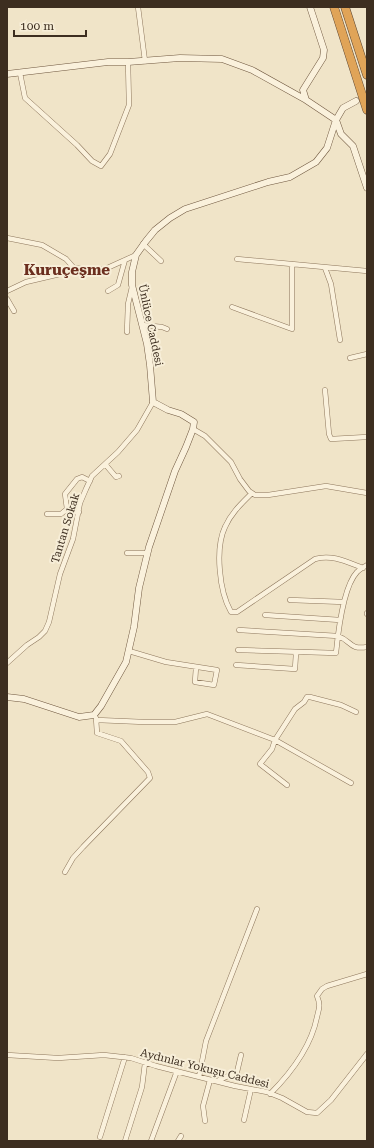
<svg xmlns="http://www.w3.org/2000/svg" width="374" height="1148" viewBox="0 0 374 1148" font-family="'Roboto Serif',serif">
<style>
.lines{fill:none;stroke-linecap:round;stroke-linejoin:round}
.street-casing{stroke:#8d765c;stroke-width:5.5}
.secondary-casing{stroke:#6f573f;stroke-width:7}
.highway-casing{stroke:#5b4430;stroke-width:9}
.street{stroke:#faf1dc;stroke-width:4.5}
.secondary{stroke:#faf1dc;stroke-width:6}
.highway{stroke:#e0a458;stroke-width:8}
.labels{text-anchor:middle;stroke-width:4;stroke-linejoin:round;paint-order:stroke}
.street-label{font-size:11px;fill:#3d2e20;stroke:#f7eed8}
.district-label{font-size:15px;font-weight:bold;fill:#6b2e1e;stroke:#f7eed8}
</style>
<rect width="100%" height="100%" fill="#f0e4c8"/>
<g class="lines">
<g class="street-casing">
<path id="street" d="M138 7 145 61
M20 73 25 98 77 145 92 161 101 166 110 154 129 105 128 62
M7 238 42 245 66 259 74 268
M143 244 161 261
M237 259 367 271
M325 268 331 284 340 340
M7 291 26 282 60 274 74 268 94 270 105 269 136 255
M108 291 118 285 125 260
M7 299 14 311
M232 307 292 329V264
M142 325 162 327 167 329
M127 332 128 304 132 287
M350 358 367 354
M325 390 329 434 331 439 367 437
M193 429 205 436 231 462 240 479 249 491 255 495H268L326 486 367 493
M105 464 116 477 119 476
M252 493C242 503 231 513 225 527 215 548 219 591 231 612H237L315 559C332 554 347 562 363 568
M67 509 72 512H79
M47 514H61L67 509 65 494 77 479 82 477 90 481
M127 553H147
M290 600 344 602
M367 613V614
M265 615 340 620
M239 630 338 636C352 641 349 650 367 647
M238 650 336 653C338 633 343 587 357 572 360 569 364 567 367 565
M129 651 166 662 217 670 214 685 195 682 196 667
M7 663 27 645 39 637 45 631 49 622 60 574 73 539 80 503 86 489 92 476 118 452 137 430 153 402
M236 665 295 669 296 653
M97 720 144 722H175L207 714 275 740 351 783
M287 785 260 764 272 749 275 740 295 709 304 702 307 697H310L341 705 356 712
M65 872 73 858 83 847 150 778 148 772 121 741 97 733 96 718
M7 1055 58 1058 104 1055 131 1058 156 1066 235 1086 267 1092 282 1098 307 1112 317 1113 331 1100 367 1054
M199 1077 206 1041 257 909
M217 1081 237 1072 241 1055
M270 1094C291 1073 311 1047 317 1017 319 1008 321 1006 317 996L322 989 327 986 367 974
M244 1120 251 1089
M205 1121 203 1106 210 1080
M100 1137 125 1057
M125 1141 142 1087 145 1063
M151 1141 177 1071
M178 1141 181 1136"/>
</g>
<g class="secondary-casing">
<path id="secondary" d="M310 7 324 50 323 58 303 90 306 100 336 120 341 134 353 146 367 188
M7 74 108 62H128L180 58 222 59 252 70 306 100
M7 697 24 699 79 717 94 715 101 706 126 662 134 627 139 588 149 547 175 471 186 447 193 429 194 422 181 414 168 410 153 402 150 365 147 344 132 285V272L136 255 146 241 155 230 170 218 185 209 268 182 290 177 316 162 327 148 336 120 343 108 356 101"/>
</g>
<g class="highway-casing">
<path id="highway" d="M334 7 367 110
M345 7 367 75"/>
</g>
<use href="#street" class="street"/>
<use href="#secondary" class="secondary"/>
<use href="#highway" class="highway"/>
</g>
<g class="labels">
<g class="street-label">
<text transform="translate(151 325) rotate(78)" y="4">Ünlüce Caddesi</text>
<text transform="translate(65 528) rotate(-73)" y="4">Tantan Sokak</text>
<text transform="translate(205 1068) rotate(14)" y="4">Aydınlar Yokuşu Caddesi</text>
</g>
<g class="district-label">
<text x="67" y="275">Kuruçeşme</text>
</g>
</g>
<rect width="374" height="1148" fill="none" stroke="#3d2e20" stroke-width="16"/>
<path d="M14 30v6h72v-6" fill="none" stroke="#3d2e20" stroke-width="2"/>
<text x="20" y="30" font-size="12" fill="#3d2e20" stroke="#f7eed8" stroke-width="3" paint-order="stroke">100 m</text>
</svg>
